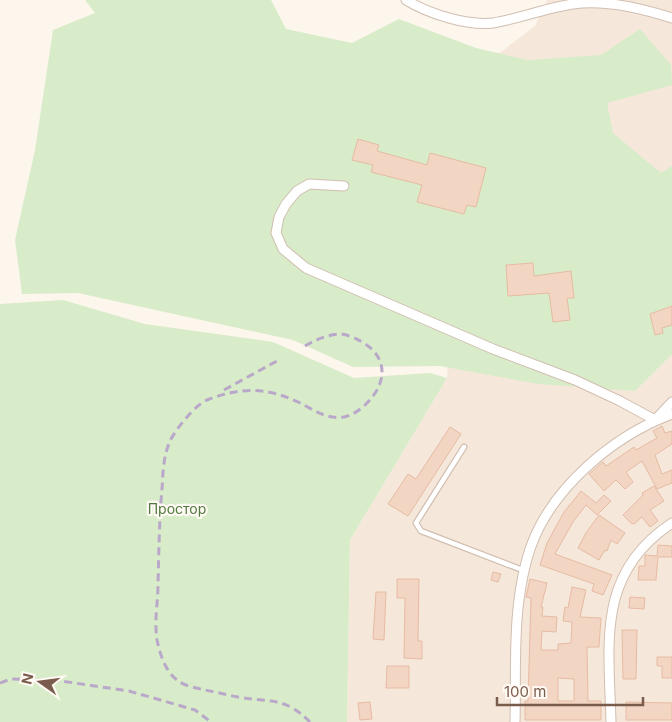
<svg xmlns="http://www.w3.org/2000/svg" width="672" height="722" viewBox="0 0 672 722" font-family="Inter,sans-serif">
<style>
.residential{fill:#f5e8da}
.green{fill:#d8ecc9}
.building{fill:#f3d5c3;stroke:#e6bba3;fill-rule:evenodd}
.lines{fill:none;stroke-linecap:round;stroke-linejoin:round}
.lane-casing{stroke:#d1beb0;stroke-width:7}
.street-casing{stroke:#d1beb0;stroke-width:11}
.lane{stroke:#fff;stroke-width:4.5}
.street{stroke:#fff;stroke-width:9}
.rail{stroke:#b9a8c9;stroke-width:3;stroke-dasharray:8 5;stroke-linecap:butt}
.labels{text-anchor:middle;stroke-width:4.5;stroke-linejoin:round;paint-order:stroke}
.park-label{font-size:14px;fill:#537a41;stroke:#fffaf3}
</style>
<rect width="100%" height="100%" fill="#fdf6ec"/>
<path class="residential" d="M547 0H672V722H347L350 540 447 378 457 236 498 54 535 26Z"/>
<path class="green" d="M85 0H271L286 29 352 43 399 19 476 48 528 60 601 55 640 29 671 65 672 85 607 103 613 133 661 173 672 166V354L635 391 538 384 440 366 353 367 293 340 78 293 22 294 15 240 35 150 53 30 95 13Z
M63 300 145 324 273 342 354 378 430 373 447 378 350 540 347 722H0V304Z"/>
<path class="building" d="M358 139 379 145 377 151 427 165 430 153 486 168 476 207 467 205 464 214 417 202 422 185 371 172 373 165 352 160Z
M533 263 534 276 571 271 574 298H567L570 320 553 322 549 293 508 296 506 265Z
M672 306V325L662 328 663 333 655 335 650 314Z
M662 426 665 433 672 431V444L655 455 662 474 672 470V483L657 489 642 461 626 472 633 482 625 489 616 480 604 491 589 474 603 462 606 466 634 447 636 450 657 438 653 431Z
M450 427 461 434 408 516 388 504 408 474 416 479Z
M654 486 664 501 650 510 658 521 650 527 642 517 634 524 631 523 623 515 643 495 642 493Z
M581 491 596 503 604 495 611 501 597 515 586 505 573 522 555 554 612 575 603 595 592 591 594 584 540 565 547 543 564 512Z
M599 515 625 533 617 544 611 540 607 551 605 550 599 560 578 548 586 533Z
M658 545 672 546V557H658L656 580H638L639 566H645V555L657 556Z
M493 572 501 574 498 582 491 580Z
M397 579H419L418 641H422V659L404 658 405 598H397Z
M530 579 547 583 541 607H543L542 616 557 617 556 632 542 631 541 650H558V644L571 643 572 622 563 621 565 607 568 608 572 587 586 590 580 617 601 618 599 647H587L588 701H601V720H525V701H528L531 598 526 597ZM558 678 574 679V701H558Z
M376 592H386L384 640 373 639Z
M630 597 645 598 644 609 629 608Z
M622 630H637L636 679H623Z
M657 657H672V678H662V666H657Z
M387 666H409V688H386Z
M370 702 372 719 360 720 358 703Z
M626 702 672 703V720H626Z"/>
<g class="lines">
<g class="lane-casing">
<path id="lane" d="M464 447 416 523 421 531 525 571"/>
</g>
<g class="street-casing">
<path id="street" d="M406 0C429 14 467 26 493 23 524 18 552 5 582 3 612 1 644 9 672 18
M344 186 309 184 297 191 286 204 279 217 276 233 283 249 306 268 493 349 575 380 620 401 655 420 672 402
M515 722C516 684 514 646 518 608 520 589 524 567 530 549 551 488 613 436 672 414
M611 722C609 643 596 573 672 523"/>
</g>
<use href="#lane" class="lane"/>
<use href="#street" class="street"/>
<path class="rail" d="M305 346C315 340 329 334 341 334 348 335 356 338 362 342 389 357 387 384 366 404 360 410 353 415 344 417 326 420 313 409 298 402 266 387 240 387 207 400 196 404 175 430 170 441 163 457 163 473 162 489 159 521 159 552 158 584 158 602 154 622 157 640 160 654 165 671 177 680 184 686 196 688 205 690 216 692 227 695 238 697 271 703 284 696 310 722
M224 390 277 361
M0 683 11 679 61 681 129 691 195 710 211 722"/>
</g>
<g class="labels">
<g class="park-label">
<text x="177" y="514">Простор</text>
</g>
</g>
<g transform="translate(40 682) rotate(284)" stroke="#fffaf3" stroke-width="4" paint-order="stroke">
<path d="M0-4L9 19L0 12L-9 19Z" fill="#7a5c4d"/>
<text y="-8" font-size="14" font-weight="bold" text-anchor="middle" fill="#7a5c4d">N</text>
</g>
<path d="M497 697v8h146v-8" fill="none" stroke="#7a5c4d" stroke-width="2.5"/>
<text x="504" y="697" font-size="15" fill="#7a5c4d" stroke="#fffaf3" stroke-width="4" paint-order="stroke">100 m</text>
</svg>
